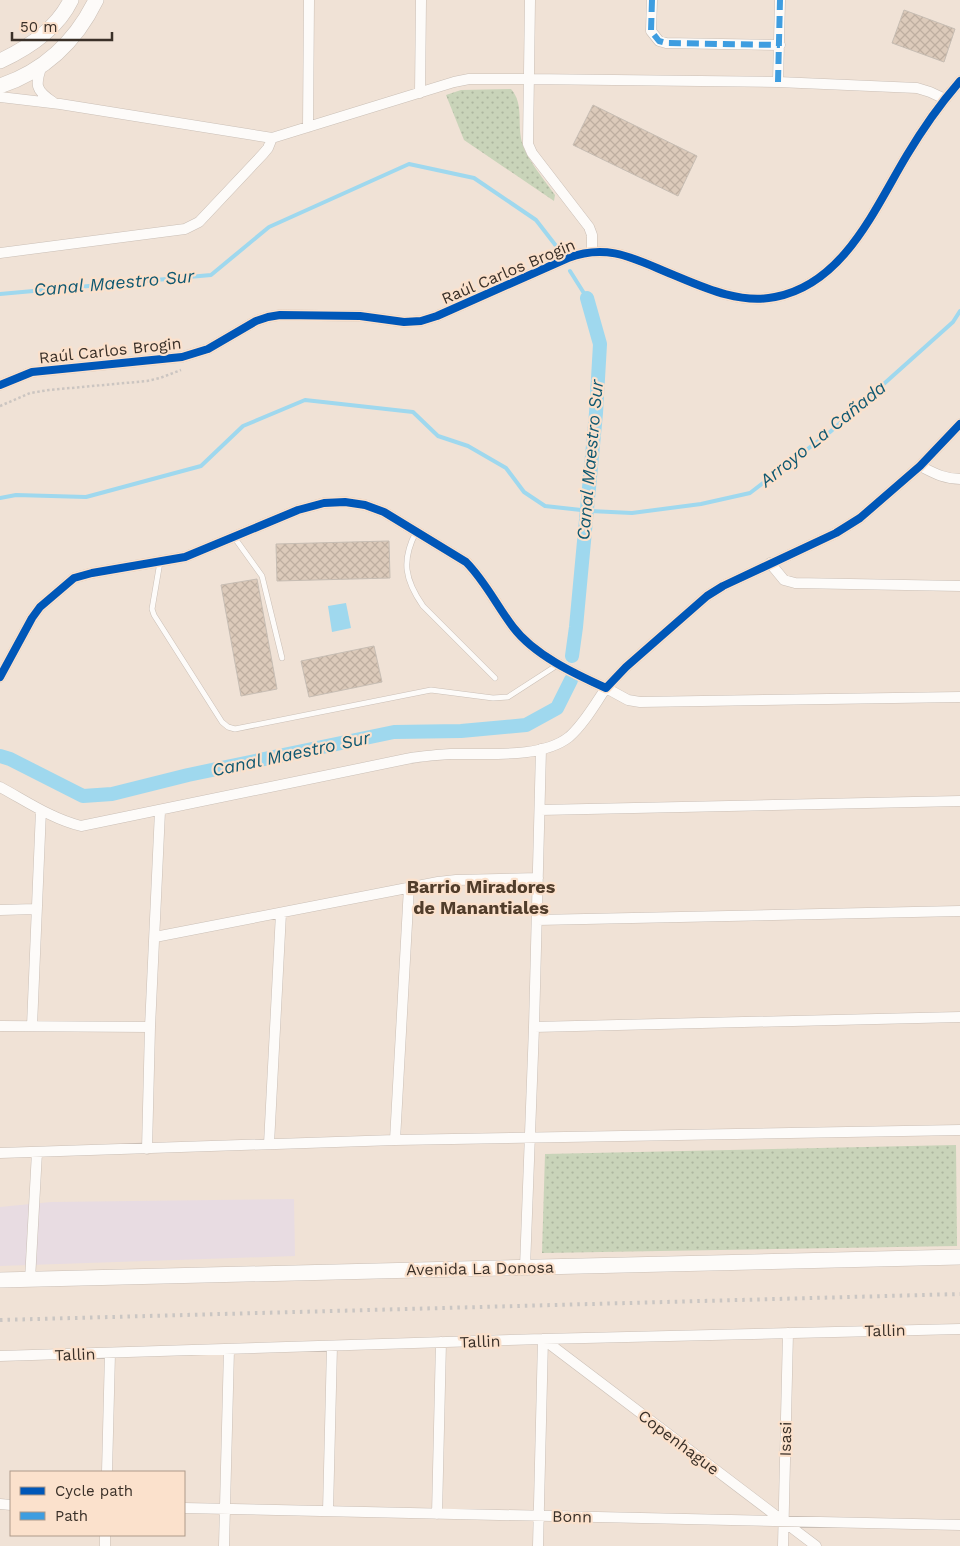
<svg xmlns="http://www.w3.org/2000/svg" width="960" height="1546" viewBox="0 0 960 1546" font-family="'Work Sans',sans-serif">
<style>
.commercial{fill:#e8dce2}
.park{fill:url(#park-dots)}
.water{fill:#9fd8ee}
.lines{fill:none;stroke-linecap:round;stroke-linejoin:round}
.stream{stroke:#9fd8ee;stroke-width:4}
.canal{stroke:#9fd8ee;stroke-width:14}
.building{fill:url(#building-cross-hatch);stroke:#c7bdb3}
.lane-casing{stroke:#cabfb6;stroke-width:6}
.street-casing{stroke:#cabfb6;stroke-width:11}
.secondary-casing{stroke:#cabfb6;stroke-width:16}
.path{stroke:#cbc5c1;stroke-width:2.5;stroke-dasharray:2.5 2.5;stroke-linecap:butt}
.lane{stroke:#fdfbf9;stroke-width:5}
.street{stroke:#fdfbf9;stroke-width:10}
.secondary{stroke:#fdfbf9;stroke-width:15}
.rail{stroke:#cac6c3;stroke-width:4;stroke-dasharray:2.5 5;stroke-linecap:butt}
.quiet{stroke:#3e9de0;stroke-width:6;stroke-dasharray:12 6;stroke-linecap:butt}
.cycleway-casing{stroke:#fbe1cc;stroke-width:11}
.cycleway{stroke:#0057b8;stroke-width:8}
.labels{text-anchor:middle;stroke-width:4.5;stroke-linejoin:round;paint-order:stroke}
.street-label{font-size:16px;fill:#3a3028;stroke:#fbe1cc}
.water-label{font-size:18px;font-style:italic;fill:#0f5871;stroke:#fbe1cc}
.neighbourhood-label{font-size:18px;font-weight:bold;fill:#513d2b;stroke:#fbe1cc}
</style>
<defs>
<pattern id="park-dots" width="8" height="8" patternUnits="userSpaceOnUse" patternTransform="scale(1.25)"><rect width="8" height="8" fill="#c9d4b9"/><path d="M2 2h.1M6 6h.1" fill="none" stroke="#adb69f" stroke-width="1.8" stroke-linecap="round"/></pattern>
<pattern id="building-cross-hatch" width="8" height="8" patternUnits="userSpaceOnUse" patternTransform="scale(1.25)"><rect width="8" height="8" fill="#dccaba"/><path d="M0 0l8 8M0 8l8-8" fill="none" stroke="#beaea0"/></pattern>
</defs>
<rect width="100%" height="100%" fill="#f0e2d6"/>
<path class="commercial" d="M294 1199 295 1256 0 1266V1207L51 1202Z"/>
<path class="park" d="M511 89C525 105 516 126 523 145 527 159 546 182 555 195L554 201 464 140 446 95 461 90Z
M956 1145 957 1246 542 1253 545 1154Z"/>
<path class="water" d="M346 603 351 628 332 632 328 606Z"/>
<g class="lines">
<path class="stream" d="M570 271 587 298
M0 294 211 275 269 227 409 164 474 178 536 220 560 251
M0 498 16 495 86 497 201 466 243 426 305 400 413 412 438 436 468 446 506 468 524 492 545 506 590 511 632 513 701 504 750 493 830 432 953 322 960 311"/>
<path class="canal" d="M572 656 576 627 596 413 600 344 587 298
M0 756 10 759 83 796 112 794 188 775 394 732 461 731 526 725 557 708 571 680"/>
</g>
<path class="building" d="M904 10 955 29 944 62 892 43Z
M593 105 697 156 678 196 573 145Z
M389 541 390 578 277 581 276 544Z
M257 579 277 689 241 696 221 585Z
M374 646 382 682 309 697 301 661Z"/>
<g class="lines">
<g class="lane-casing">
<path id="lane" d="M416 532C401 561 405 580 423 606L495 678
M234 537 262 576 282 658
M160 562 152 609 154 615 222 722 228 727 235 729 431 690 493 698 508 697 559 664"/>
</g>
<g class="street-casing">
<path id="street" d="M530 0 528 144 532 153 589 227 592 235V251
M652 0 651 31 659 41 666 43 780 45
M42 65C35 85 35 90 53 102
M778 82 780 0
M420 93 421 0
M0 97 60 104 272 138
M308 127 309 0
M0 253 185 229 199 222 263 154 268 148 272 138 454 82 469 79H528L778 82 917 88 930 92 945 99
M0 385 32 372 182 357 208 349 256 321 268 317 280 315 360 316 404 322 421 321 437 316 568 258C610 242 638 261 676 276 707 289 741 304 775 297 844 284 875 208 907 155 923 128 940 104 960 81
M920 466C934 473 944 479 960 479
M770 563 784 580 795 583 960 586
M0 677 32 618 40 607 74 578 92 573 185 557 298 510 324 503 345 502 365 505 384 512 466 562C485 581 497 606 513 627 534 655 575 674 606 688L626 667 707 596 723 586 836 533 860 518 920 466 960 424
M0 787C26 801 52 819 81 826L406 759C421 756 437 755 452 754 486 753 541 759 569 737 584 724 595 704 606 688L628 700 640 702 960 697
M540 810 960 801
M0 910 35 909
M537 920 960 911
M155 937 438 882 456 880 538 878
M0 1026 150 1027
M32 1026 41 810
M534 1027 960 1017
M395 1140 409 887
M269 1144 281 913
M147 1149 150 1027 160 811
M0 1153 395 1140 960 1130
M525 1267 534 1027 541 749
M30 1280 37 1152
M543 1339 816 1546
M0 1356 543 1339 960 1329
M107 1472 110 1353
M0 1504 11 1505
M184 1508 960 1525
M328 1511 332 1346
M437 1514 441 1342
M105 1546V1535
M224 1546 229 1349
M538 1546 543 1339
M783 1546 788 1333"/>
</g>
<g class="secondary-casing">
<path id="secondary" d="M0 61C28 48 57 29 71 0
M0 86C45 71 76 41 96 0
M0 1280 960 1257"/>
</g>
<path class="path" d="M0 406 30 393 49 390 147 381 160 378 181 370"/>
<use href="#lane" class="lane"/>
<use href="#street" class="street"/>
<use href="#secondary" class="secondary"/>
<path class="rail" d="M0 1320 960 1294"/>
<path class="quiet" d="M652 0 651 31 659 41 666 43 780 45
M778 82 780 0"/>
<g class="cycleway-casing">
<path id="cycleway" d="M0 385 32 372 182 357 208 349 256 321 268 317 280 315 360 316 404 322 421 321 437 316 568 258C610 242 638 261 676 276 707 289 741 304 775 297 844 284 875 208 907 155 923 128 940 104 960 81
M0 677 32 618 40 607 74 578 92 573 185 557 298 510 324 503 345 502 365 505 384 512 466 562C485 581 497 606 513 627 534 655 575 674 606 688L626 667 707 596 723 586 836 533 860 518 920 466 960 424"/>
</g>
<use href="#cycleway" class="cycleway"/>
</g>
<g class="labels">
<g class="street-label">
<text transform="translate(508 271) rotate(-23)" y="6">Raúl Carlos Brogin</text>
<text transform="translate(110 350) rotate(-6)" y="6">Raúl Carlos Brogin</text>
<text transform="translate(480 1268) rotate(-1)" y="6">Avenida La Donosa</text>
<text transform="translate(885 1330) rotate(-1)" y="6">Tallin</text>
<text transform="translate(480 1341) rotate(-2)" y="6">Tallin</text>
<text transform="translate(75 1354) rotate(-2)" y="6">Tallin</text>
<text transform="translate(785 1439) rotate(-89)" y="6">Isasi</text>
<text transform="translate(679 1442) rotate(37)" y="6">Copenhague</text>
<text transform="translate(572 1516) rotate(1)" y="6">Bonn</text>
</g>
<g class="water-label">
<text transform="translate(114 283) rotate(-5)" y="6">Canal Maestro Sur</text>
<text transform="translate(823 434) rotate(-39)" y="6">Arroyo La Cañada</text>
<text transform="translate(590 460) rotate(-85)" y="6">Canal Maestro Sur</text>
<text transform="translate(291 754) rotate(-12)" y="6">Canal Maestro Sur</text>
</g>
<g class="neighbourhood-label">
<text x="481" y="893">Barrio Miradores<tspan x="481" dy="21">de Manantiales</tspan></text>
</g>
</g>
<rect x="10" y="1471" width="175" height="65" fill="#fbe1cc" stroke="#ae9a8a"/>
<rect x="20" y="1487" width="25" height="8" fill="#0057b8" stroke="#ae9a8a"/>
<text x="55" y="1496" font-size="15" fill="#3a3028">Cycle path</text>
<rect x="20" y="1512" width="25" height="8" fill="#3e9de0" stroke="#ae9a8a"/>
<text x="55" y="1521" font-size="15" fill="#3a3028">Path</text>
<path d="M12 32v8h100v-8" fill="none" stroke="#3a3028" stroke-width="2.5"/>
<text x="20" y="32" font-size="15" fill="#3a3028" stroke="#fbe1cc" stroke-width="4" paint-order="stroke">50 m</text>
</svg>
